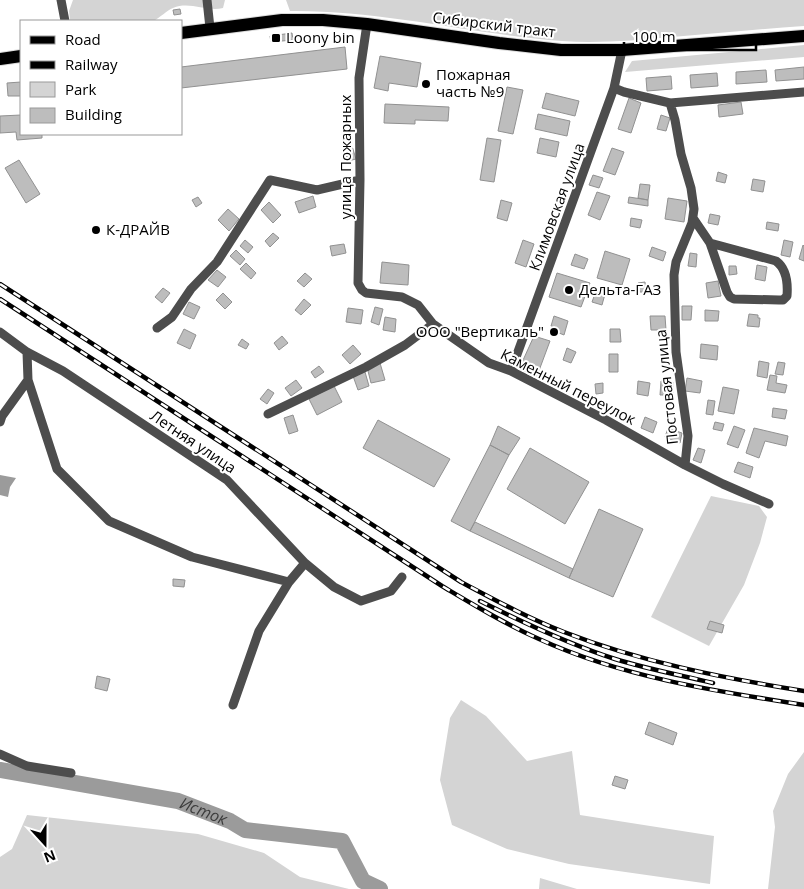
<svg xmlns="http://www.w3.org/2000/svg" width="804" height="889" viewBox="0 0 804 889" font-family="'Open Sans',sans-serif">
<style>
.green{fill:#d4d4d4}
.water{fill:#9b9b9b}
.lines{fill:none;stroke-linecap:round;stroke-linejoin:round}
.river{stroke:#9b9b9b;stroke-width:16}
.building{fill:#bdbdbd;stroke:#919191}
.major-casing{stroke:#dbdbdb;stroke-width:14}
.minor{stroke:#4d4d4d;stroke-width:9}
.major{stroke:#000;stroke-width:12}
.rail-casing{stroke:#000;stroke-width:4.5}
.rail{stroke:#fff;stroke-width:2.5;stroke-dasharray:8;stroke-linecap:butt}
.poi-dot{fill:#000;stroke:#fff;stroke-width:2}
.labels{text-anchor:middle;stroke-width:4;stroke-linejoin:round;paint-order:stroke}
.street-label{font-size:15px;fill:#000;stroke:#fff}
.poi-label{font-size:15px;fill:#000;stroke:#fff;text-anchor:start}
.water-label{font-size:16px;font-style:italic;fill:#3c3c3c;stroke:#fff}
</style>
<rect width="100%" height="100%" fill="#fff"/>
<path class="green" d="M73 0H225L223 8C206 12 190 1 173 8 167 10 160 18 153 21H70L69 11Z
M286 0H804V26C760 29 716 33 672 37 635 40 598 44 562 41 471 34 382 10 290 11Z
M804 45V57L625 72 632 61Z
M711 496 759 506 767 517 760 543 744 585 709 646 651 617Z
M461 700 486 716 527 761 572 751 580 815 714 836 710 884 569 864 507 849 452 825 440 780 450 718Z
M804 752V889H768L775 827 773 811 788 774Z
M27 815 198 834 264 853 300 877 349 889H0V857L12 849Z
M540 878 577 889H539Z"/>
<path class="water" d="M0 475 16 478 10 487 8 497 0 495Z"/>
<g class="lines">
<path class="river" id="s1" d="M0 770 178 801 230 821 245 830 342 841 363 881 380 889"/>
</g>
<path class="building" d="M180 9 181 14 174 15 173 10Z
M292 33 293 40 271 42 270 36Z
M345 47 347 69 181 88V67Z
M380 56 421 63 417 87 389 83 388 91 374 88Z
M804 67V79L776 81 775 70Z
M766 70 767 82 736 84V72Z
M717 73 718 86 691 88 690 75Z
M671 76 672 89 647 91 646 78Z
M21 82V96H8L7 83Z
M507 87 523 90 513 134 498 131Z
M546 93 579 101 575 116 542 108Z
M629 98 641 103 631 133 618 129Z
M741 102 743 114 719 117 718 105Z
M385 104 449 107 448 121 415 120V124L384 123Z
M538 114 570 121 567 136 535 129Z
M21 115V134H42V138L17 140 16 132 0 133V116Z
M661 115 670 118 666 131 657 129Z
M487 138 501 140 494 182 480 180Z
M540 138 559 142 556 157 537 153Z
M352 146 356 159 348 161 344 148Z
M612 148 624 152 615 175 603 171Z
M19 160 40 194 26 203 5 168Z
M718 172 727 175 725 183 716 181Z
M593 175 603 178 599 188 589 185Z
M753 179 765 181 763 192 751 190Z
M640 184 650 185 648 200 638 198Z
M597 192 610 196 600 220 588 215Z
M313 196 316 207 299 213 295 202Z
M198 197 202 203 196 207 192 200Z
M629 197 648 200V206L628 203Z
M668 198 687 201 684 222 665 219Z
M501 200 512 203 507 221 497 218Z
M269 202 281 215 273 223 261 210Z
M228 209 239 219 229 231 218 220Z
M710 214 720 216 718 225 708 223Z
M631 218 642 220 640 228 630 226Z
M767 222 779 224 778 231 766 229Z
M273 233 279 238 270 247 265 241Z
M245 240 253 247 248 253 240 246Z
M523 240 534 244 526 267 515 263Z
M784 240 793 242 790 257 781 255Z
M344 244 346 253 332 256 330 246Z
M803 245 804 246V261L799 259Z
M652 247 666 252 663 261 649 256Z
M236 250 245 259 240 265 230 256Z
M605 251 630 259 622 285 597 278Z
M690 253 697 254 696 267 688 266Z
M575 254 588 259 584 269 571 265Z
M382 262 409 265 408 285 380 283Z
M246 263 256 273 251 279 240 269Z
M757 265 767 267 765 281 755 279Z
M729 266H736L737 274 729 275Z
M217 270 226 277 218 287 208 280Z
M305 273 312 279 304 287 297 281Z
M557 273 590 283 581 307 549 297Z
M718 281 721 296 708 298 706 283Z
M645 282 646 292H640L638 283Z
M163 288 170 293 162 303 155 297Z
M596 291 605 294 602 305 592 302Z
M223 293 232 302 225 309 216 300Z
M304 299 311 305 301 315 295 310Z
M189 302 200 307 194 319 183 314Z
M682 306H692L691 320H682Z
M375 307 383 309 379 325 371 322Z
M348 308 363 310 361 324 346 322Z
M705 310 719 311 718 321H705Z
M749 314 758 315V318H760L759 327 747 326Z
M554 316 568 321 564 335 554 331 556 327 551 326Z
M650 316H665L666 330H651Z
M385 317 396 319 395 332 383 330Z
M184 329 196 335 190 349 177 343Z
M610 329H620L621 342H610Z
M282 336 288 343 279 350 274 343Z
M534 336 550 341 537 376 519 369Z
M242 339 249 344 246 349 238 345Z
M701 344 718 346 717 360 700 358Z
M353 345 361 354 350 364 342 355Z
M567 348 576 352 571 363 563 360Z
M609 354H618V372H609Z
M759 361 769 363 767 378 757 376Z
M778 362 785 363 783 375 775 374Z
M380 363 385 380 371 383 367 367Z
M319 366 324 372 315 378 311 372Z
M365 372 369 386 358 390 353 376Z
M770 375 777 376 776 383 787 385 785 393 767 390Z
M687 378 702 381 700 393 685 391Z
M296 380 302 388 291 396 285 388Z
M638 381 650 383 648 396 637 394Z
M661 381 673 382V395H660Z
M603 383V393L596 394 595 384Z
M334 386 342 402 317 415 309 399Z
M723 387 739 390 734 414 718 411Z
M268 389 274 393 267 404 260 399Z
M708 400 715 401 713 415 706 414Z
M773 408 787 410 785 419 772 417Z
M293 415 298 431 289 434 284 418Z
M645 417 657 422 653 433 641 428Z
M378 420 450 459 434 487 363 448Z
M715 422 724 424 722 431 713 429Z
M498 426 520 438 509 455 490 445Z
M734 426 745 430 738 448 727 444Z
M668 428 682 433 680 443 665 437Z
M754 428 788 436 786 446 765 441 759 458 746 453Z
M490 445 509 455 470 531 451 521Z
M530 448 589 482 565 524 507 489Z
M698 448 705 450 701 463 693 460Z
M738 462 753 467 750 478 734 472Z
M599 509 643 529 613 597 569 578Z
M475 522 573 569 569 578 470 531Z
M173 579 185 580 184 587 173 586Z
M710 621 724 625 722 633 707 629Z
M97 676 110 679 107 691 95 688Z
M649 722 677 733 673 745 645 734Z
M615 776 628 780 625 789 612 785Z"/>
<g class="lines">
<g class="major-casing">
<path id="major" d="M181 33 282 20H323L367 24 499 43 561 50H622L804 36
M0 59 21 56"/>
</g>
<path class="minor" d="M61 0 65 21
M207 0 210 28
M367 24 359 78 360 180 358 283 362 290 366 293 402 297 418 305 433 324 489 363 511 371 606 420 685 465 723 484 769 504
M614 88 624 92 670 103 804 92
M670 103 675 120 681 154 691 188 694 209 692 223 676 262 674 275 676 352 688 436 685 465
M693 218 710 243 727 292 730 297 734 299 779 300H783L787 296C788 283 787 269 776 261L710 243
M157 328 172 317 191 289 217 262 270 180 317 190 360 180
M0 332 27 352 63 371 227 480 305 563 334 587 361 601 391 591 402 577
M511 371 614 88 622 50
M28 380 57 469 109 521 192 557 289 582 305 563
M268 414 366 367 405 345 433 324
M0 422 2 416 28 380 27 352
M233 705 259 631 289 582
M0 754 27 766 71 773"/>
<use href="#major" class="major"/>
<g class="rail-casing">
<path id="rail" d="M0 284 461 582C495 600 528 618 564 632 641 662 723 678 804 691
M0 299 442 586C474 605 505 624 539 639 622 677 714 691 804 705
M480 601C524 623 569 644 615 659 647 669 680 675 713 683"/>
</g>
<use href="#rail" class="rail"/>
</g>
<g class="poi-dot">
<rect x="271" y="33" width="10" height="10" rx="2.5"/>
<circle cx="426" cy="84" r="5"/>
<circle cx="96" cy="230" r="5"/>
<circle cx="569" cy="290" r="5"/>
<circle cx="554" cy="332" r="5"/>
</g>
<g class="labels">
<g class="street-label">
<text transform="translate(494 25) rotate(7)" y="5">Сибирский тракт</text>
<text transform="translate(346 157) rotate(-90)" y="5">улица Пожарных</text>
<text transform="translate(557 207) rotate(-70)" y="5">Климовская улица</text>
<text transform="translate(568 387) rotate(27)" y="5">Каменный переулок</text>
<text transform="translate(667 387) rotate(-96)" y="5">Постовая улица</text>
<text transform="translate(193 442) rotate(34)" y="5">Летняя улица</text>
</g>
<g class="poi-label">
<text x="286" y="43">Loony bin</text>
<text x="436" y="80">Пожарная<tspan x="436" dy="17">часть №9</tspan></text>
<text x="106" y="235">К-ДРАЙВ</text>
<text x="579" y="295">Дельта-ГАЗ</text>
<text x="544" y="337" text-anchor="end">ООО "Вертикаль"</text>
</g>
<g class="water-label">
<text dy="6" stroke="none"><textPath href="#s1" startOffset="208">Исток</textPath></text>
</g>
</g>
<rect x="20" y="20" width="162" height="115" fill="#ffffff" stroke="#999999"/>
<rect x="30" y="36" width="25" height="8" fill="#000000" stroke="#999999"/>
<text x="65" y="45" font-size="15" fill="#000000">Road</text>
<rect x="30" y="61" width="25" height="8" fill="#000000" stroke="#999999"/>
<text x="65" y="70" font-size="15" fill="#000000">Railway</text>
<rect x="30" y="82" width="25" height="15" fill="#d4d4d4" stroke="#999999"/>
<text x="65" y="95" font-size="15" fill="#000000">Park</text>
<rect x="30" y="108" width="25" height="15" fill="#bdbdbd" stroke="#999999"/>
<text x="65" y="120" font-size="15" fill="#000000">Building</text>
<g transform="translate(45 844) rotate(159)" stroke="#ffffff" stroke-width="4" paint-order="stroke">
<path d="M0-4L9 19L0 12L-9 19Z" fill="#000000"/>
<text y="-8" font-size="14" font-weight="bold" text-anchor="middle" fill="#000000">N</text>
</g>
<path d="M624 42v8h132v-8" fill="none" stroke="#000000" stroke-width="2.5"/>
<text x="632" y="42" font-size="15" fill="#000000" stroke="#ffffff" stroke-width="4" paint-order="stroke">100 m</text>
</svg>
